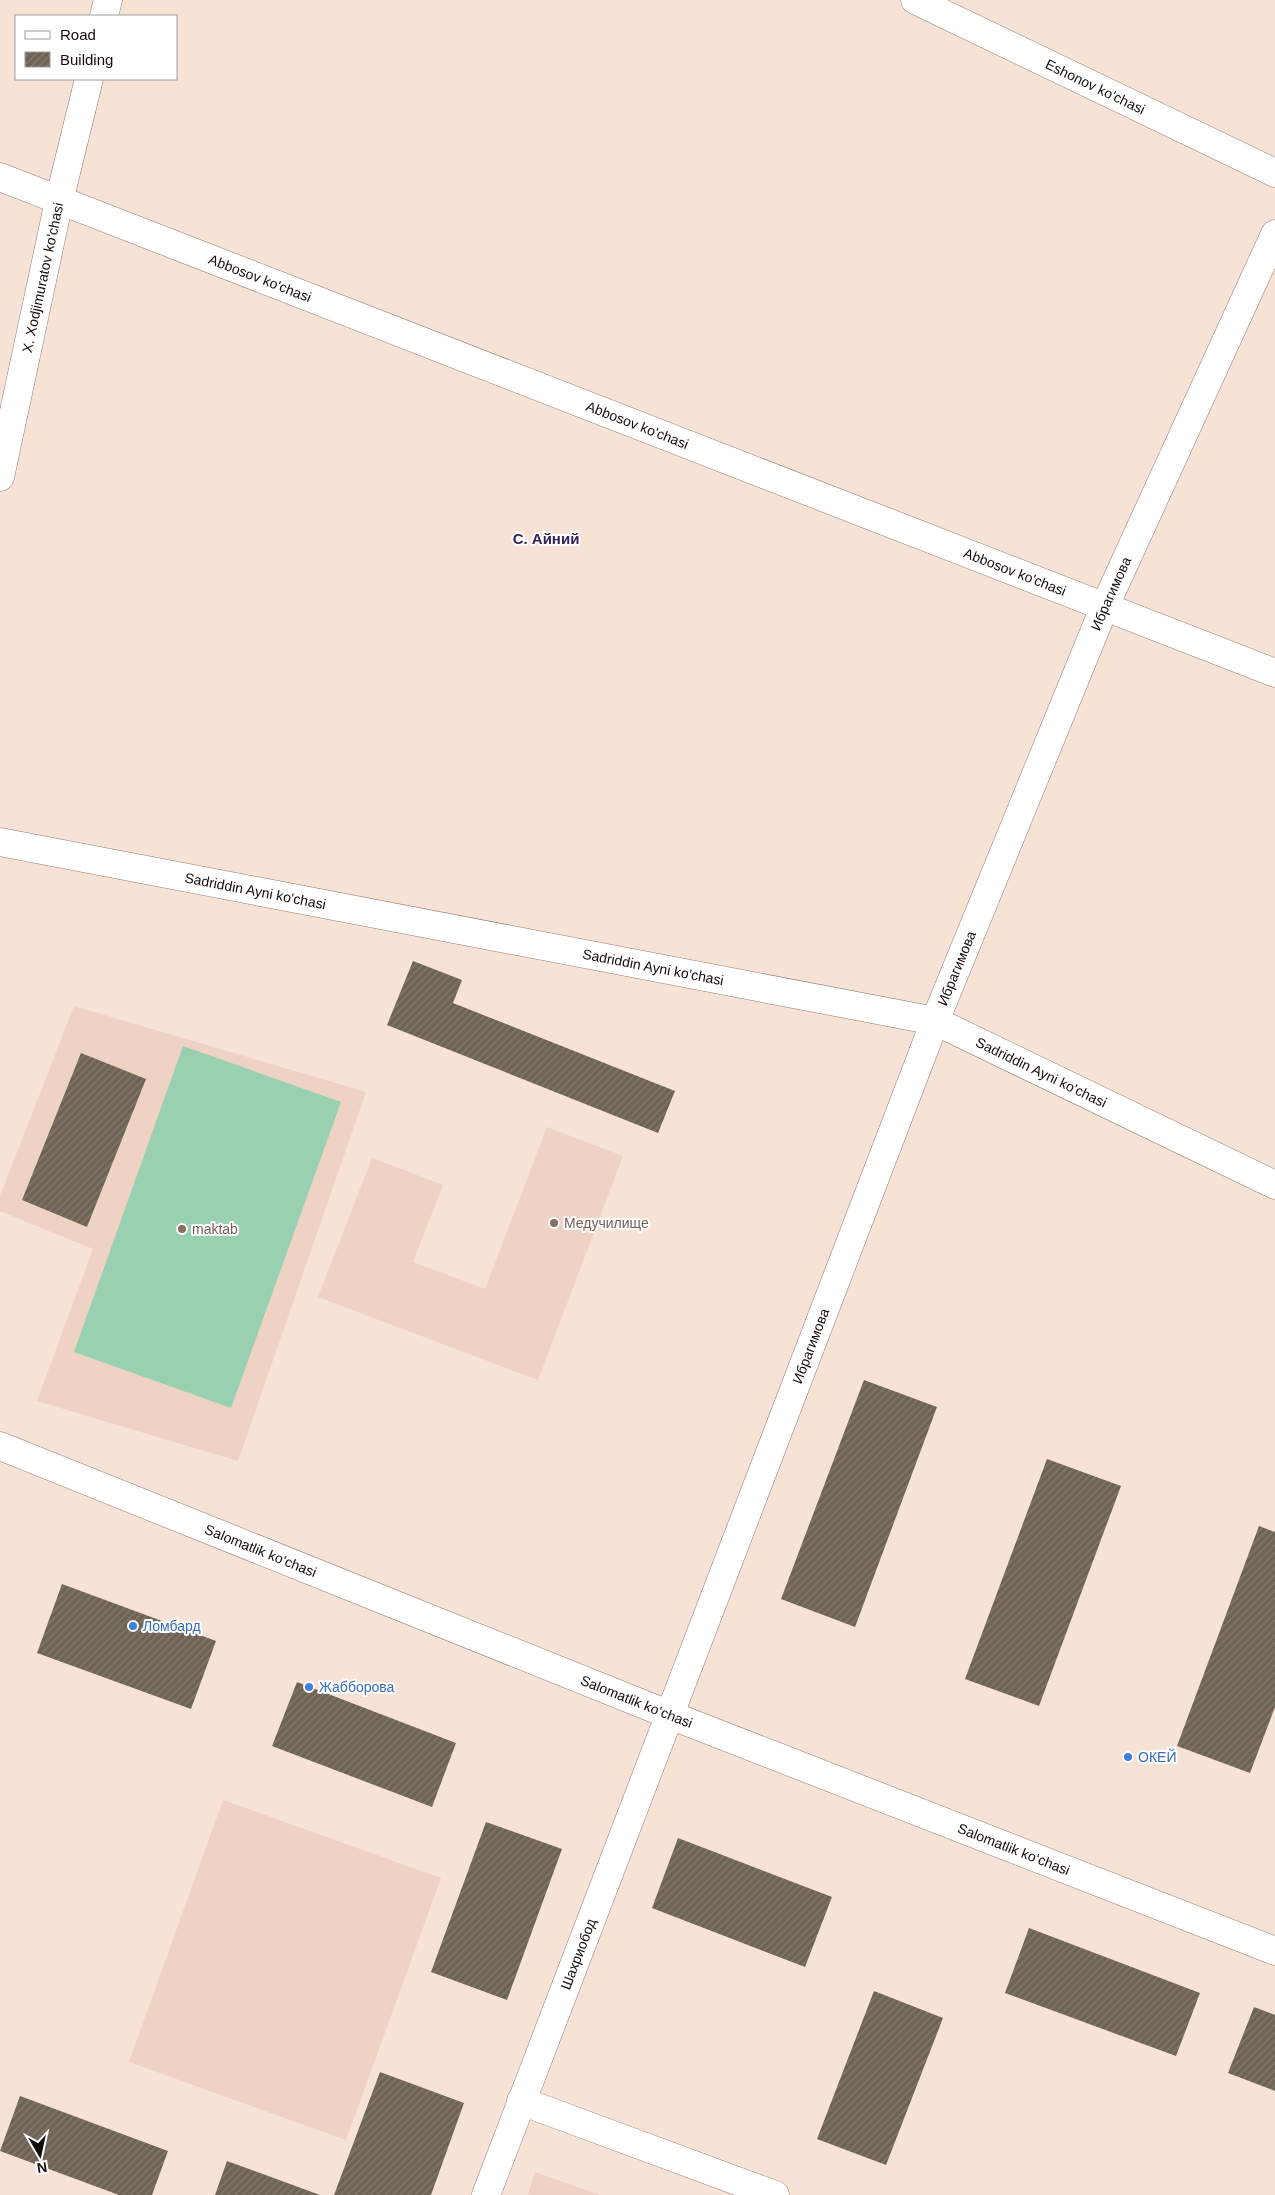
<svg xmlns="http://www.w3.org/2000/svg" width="1275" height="2195" viewBox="0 0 1275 2195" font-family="Arial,sans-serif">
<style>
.built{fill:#eed2c3}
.grass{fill:#99d0b2}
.building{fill:url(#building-hatch)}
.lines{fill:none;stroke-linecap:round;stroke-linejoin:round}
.minor-casing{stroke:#907d73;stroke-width:29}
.tertiary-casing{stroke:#907d73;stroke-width:29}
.primary-casing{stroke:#907d73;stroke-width:29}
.minor{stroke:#fff;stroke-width:28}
.tertiary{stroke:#fff;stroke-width:28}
.primary{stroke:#fff;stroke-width:28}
.education-dot{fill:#8d6e63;stroke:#fff;stroke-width:2}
.shop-dot{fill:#3f7fe0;stroke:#fff;stroke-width:2}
.labels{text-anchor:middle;stroke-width:4;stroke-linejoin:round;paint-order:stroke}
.street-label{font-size:14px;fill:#120b08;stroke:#fff}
.education-label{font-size:14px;fill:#785e54;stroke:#fff;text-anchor:start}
.shop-label{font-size:14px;fill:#366cbe;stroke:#fff;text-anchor:start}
.neighbourhood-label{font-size:15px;font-weight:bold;fill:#35215b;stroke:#fff}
</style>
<defs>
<pattern id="building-hatch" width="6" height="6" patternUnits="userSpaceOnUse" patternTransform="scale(1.25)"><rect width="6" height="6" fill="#6e6354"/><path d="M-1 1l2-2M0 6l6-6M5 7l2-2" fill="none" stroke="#847c71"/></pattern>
</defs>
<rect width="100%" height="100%" fill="#f7e2d6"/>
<path class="built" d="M74 1006 366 1092 238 1461 37 1401 93 1249 0 1211V1196Z
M547 1127 623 1156 538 1380 318 1297 372 1158 443 1185 413 1262 485 1289Z
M223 1800 441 1878 346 2140 129 2062Z
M535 2172 600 2195H528Z"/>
<path class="grass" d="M183 1046 341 1102 231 1408 74 1352Z"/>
<path class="building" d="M413 961 462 980 453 1003 675 1091 658 1133 387 1025Z
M81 1053 146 1079 87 1227 22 1200Z
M864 1380 937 1407 855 1627 781 1599Z
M1047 1459 1121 1486 1039 1706 965 1679Z
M1259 1526 1275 1532V1707L1250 1773 1177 1746Z
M62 1584 216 1641 191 1709 37 1653Z
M297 1682 456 1743 432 1807 272 1746Z
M486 1822 562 1849 507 2000 431 1972Z
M678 1838 832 1897 805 1967 652 1908Z
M1029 1928 1200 1993 1176 2056 1005 1993Z
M874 1991 943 2018 886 2165 817 2139Z
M1254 2007 1275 2015V2091L1228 2073Z
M380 2072 464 2103 431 2195H334Z
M20 2096 168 2151 152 2195H119L0 2151Z
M227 2161 320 2195H215Z"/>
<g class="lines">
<g class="minor-casing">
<g id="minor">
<path id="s1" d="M915 0 1275 173"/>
<path d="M104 16 108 0"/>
<path id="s2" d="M0 477 59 201 89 79"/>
<path id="s3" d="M0 842 935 1021 1275 1185"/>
<path d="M521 2101 775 2195"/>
<path id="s4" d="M486 2195 935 1021 1104 608 1275 234"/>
</g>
</g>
<g class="tertiary-casing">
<g id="tertiary">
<path id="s5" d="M0 1446 670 1715 1275 1951"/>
</g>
</g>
<g class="primary-casing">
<g id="primary">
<path id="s6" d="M0 177 1275 673"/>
</g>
</g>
<use href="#minor" class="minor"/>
<use href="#tertiary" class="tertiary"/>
<use href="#primary" class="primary"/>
</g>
<g class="education-dot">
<circle cx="554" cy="1223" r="5"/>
<circle cx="182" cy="1229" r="5"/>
</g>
<g class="shop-dot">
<circle cx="133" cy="1626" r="5"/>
<circle cx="309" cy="1687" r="5"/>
<circle cx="1128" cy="1757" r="5"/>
</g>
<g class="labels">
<g class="street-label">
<text dy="5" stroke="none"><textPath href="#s1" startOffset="200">Eshonov ko'chasi</textPath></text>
<text dy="5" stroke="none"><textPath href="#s2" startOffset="204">X. Xodjimuratov ko'chasi</textPath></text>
<text dy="5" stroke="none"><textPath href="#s6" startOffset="279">Abbosov ko'chasi</textPath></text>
<text dy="5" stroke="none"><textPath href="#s6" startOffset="684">Abbosov ko'chasi</textPath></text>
<text dy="5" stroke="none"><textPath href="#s6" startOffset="1089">Abbosov ko'chasi</textPath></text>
<text dy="5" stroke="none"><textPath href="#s4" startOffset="1719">Ибрагимова</textPath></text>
<text dy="5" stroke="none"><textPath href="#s3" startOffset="260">Sadriddin Ayni ko'chasi</textPath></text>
<text dy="5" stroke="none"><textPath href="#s3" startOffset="665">Sadriddin Ayni ko'chasi</textPath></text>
<text dy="5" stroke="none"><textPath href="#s4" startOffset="1314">Ибрагимова</textPath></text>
<text dy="5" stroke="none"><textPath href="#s3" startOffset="1070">Sadriddin Ayni ko'chasi</textPath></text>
<text dy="5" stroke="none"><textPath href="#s4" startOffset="909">Ибрагимова</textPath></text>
<text dy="5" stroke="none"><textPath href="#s5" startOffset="281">Salomatlik ko‘chasi</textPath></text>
<text dy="5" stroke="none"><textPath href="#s5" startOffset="686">Salomatlik ko‘chasi</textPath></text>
<text dy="5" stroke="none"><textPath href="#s5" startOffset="1091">Salomatlik ko‘chasi</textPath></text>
<text dy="5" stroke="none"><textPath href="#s4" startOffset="258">Шахриобод</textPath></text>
</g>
<g class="education-label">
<text x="564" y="1228">Медучилище</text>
<text x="192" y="1234">maktab</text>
</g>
<g class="shop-label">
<text x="143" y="1631">Ломбард</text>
<text x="319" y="1692">Жабборова</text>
<text x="1138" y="1762">ОКЕЙ</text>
</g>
<g class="neighbourhood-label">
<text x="546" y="544">С. Айний</text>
</g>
</g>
<rect x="15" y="15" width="162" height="65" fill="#ffffff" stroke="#a09d9c"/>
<rect x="25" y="31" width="25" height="8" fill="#ffffff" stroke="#a09d9c"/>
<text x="60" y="40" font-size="15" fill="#120b08">Road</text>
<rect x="25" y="52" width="25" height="15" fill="url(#building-hatch)" stroke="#a09d9c"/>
<text x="60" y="65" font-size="15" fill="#120b08">Building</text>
<g transform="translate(40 2155) rotate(171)" stroke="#ffffff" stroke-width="4" paint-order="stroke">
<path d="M0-4L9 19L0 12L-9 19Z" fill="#120b08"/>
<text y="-8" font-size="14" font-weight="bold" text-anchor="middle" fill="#120b08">N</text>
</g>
</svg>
